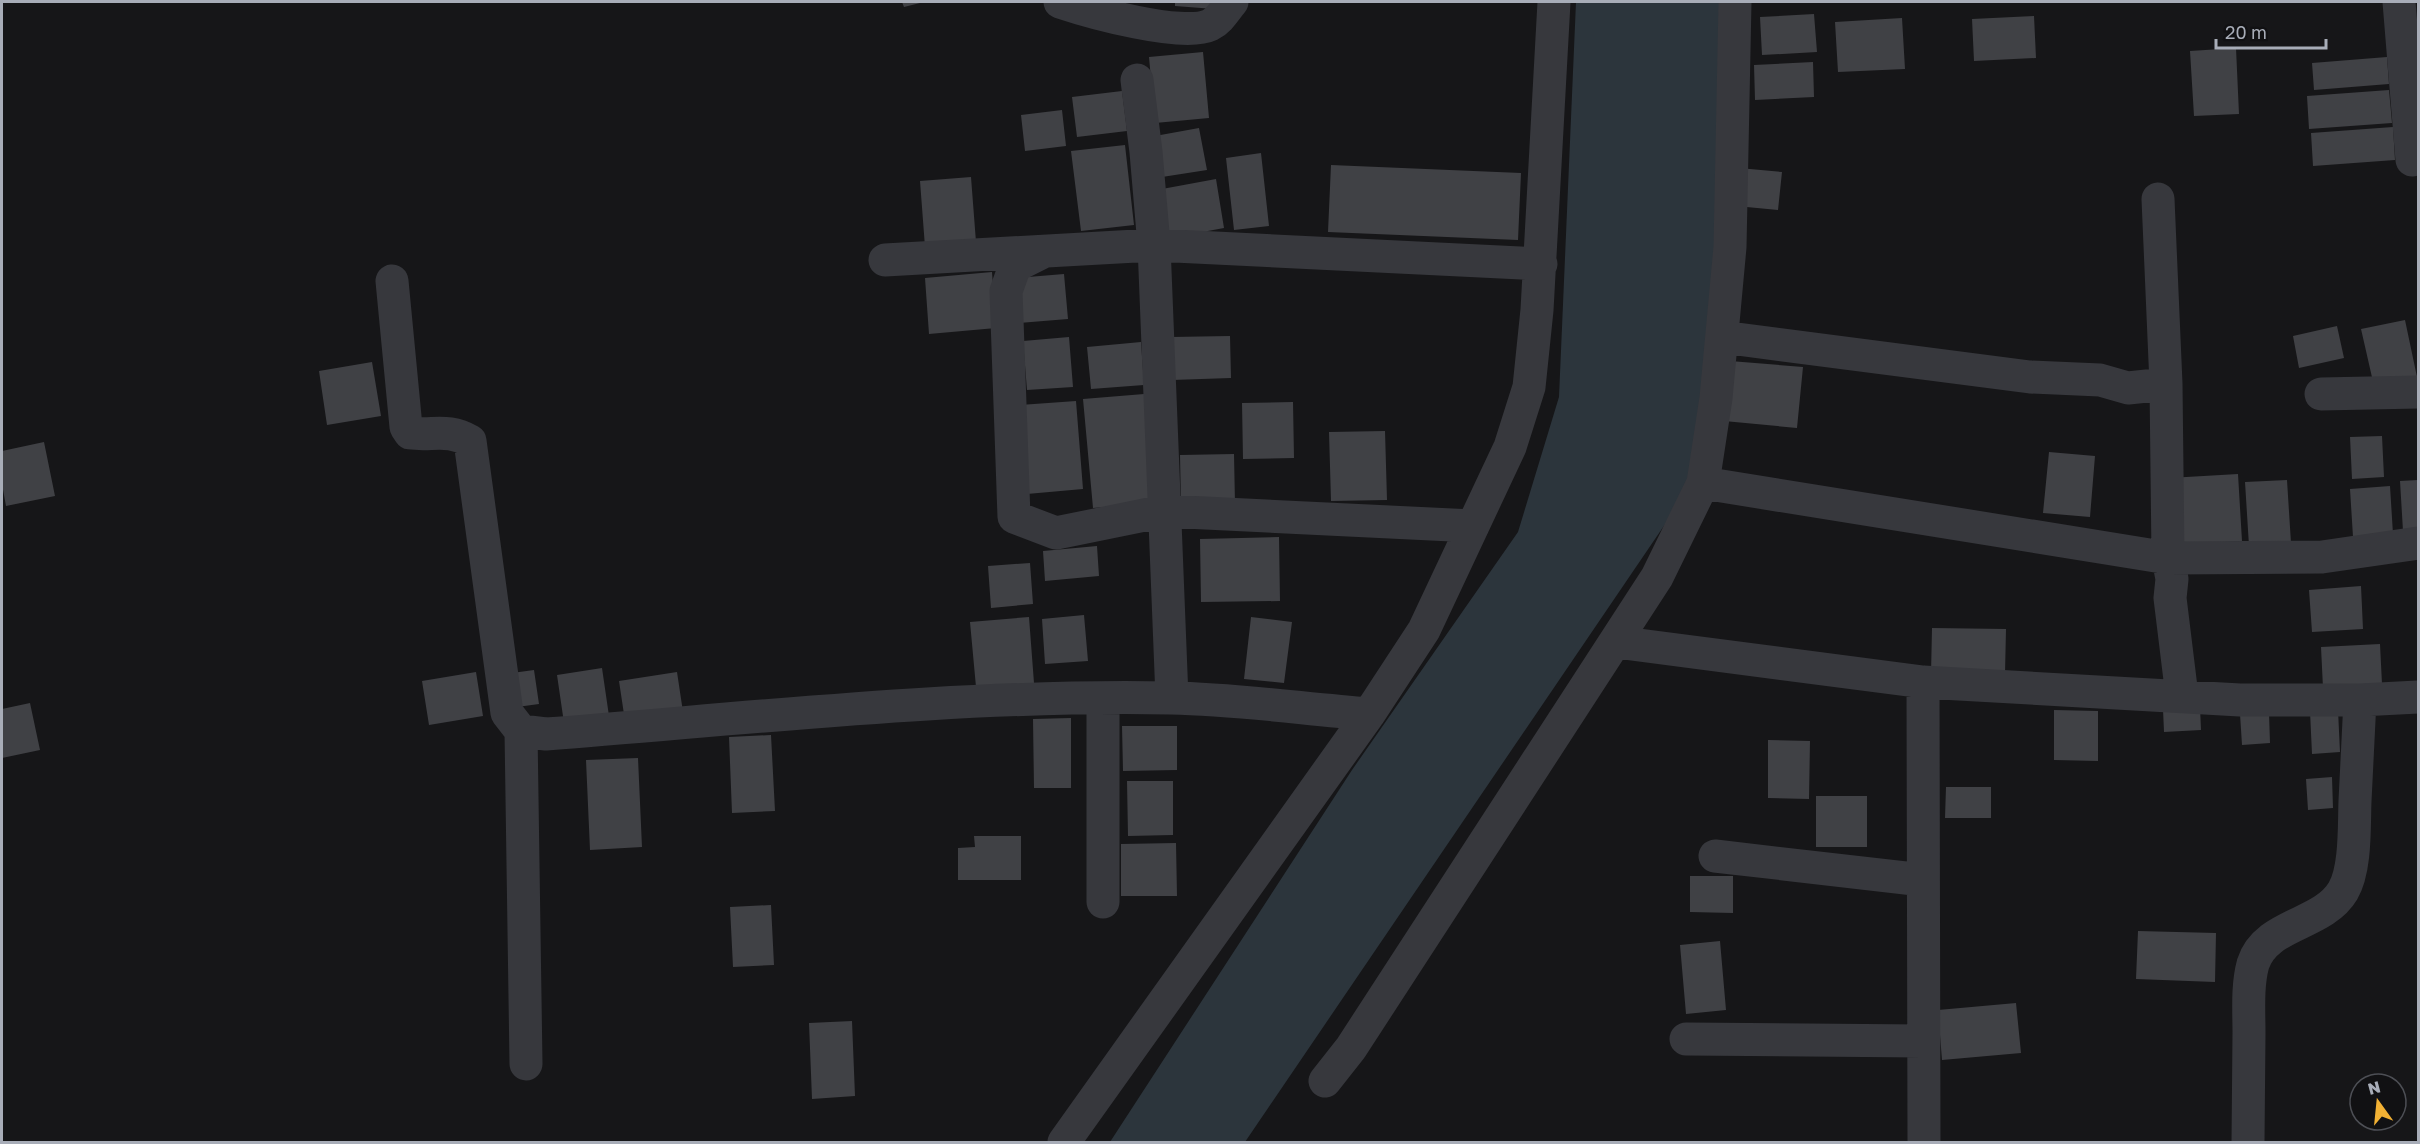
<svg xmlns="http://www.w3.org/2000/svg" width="2420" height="1144" viewBox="0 0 2420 1144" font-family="'Golos Text',sans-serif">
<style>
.water{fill:#2c353c}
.building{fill:#404145}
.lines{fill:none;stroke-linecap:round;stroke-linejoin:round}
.minor{stroke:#37383d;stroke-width:33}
</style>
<rect width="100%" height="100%" fill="#161618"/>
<path class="water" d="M1576 2H1724L1722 306 1689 489 1245 1142H1110L1352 770 1518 532 1559 397Z"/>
<path class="building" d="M902 2H924L904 7Z
M1175 2H1215L1214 9 1175 6Z
M1814 14 1817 52 1762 55 1760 17Z
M2034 16 2036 58 1974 61 1972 19Z
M1902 18 1905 69 1838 72 1835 22Z
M2236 48 2239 114 2194 116 2190 51Z
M1203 52 1209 118 1155 123 1149 57Z
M2387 57 2389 84 2314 90 2312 63Z
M1813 62 1814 97 1755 100 1754 65Z
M2389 90 2392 123 2309 129 2307 96Z
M1122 91 1127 131 1077 137 1072 97Z
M1062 110 1066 146 1025 151 1021 115Z
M2393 127 2395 160 2313 166 2311 133Z
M1199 128 1207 170 1162 177 1155 136Z
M1125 145 1134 225 1081 231 1071 151Z
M1261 153 1269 226 1234 230 1226 158Z
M1331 165 1521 173 1518 240 1328 232Z
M1739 168 1782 172 1778 210 1736 206Z
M971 177 976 242 925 247 920 181Z
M1216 179 1224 228 1170 238 1162 189Z
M992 272 996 328 929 334 925 278Z
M1064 274 1068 319 1019 323 1016 278Z
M2405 320 2417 377 2374 386 2361 329Z
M2337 326 2344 358 2299 368 2293 336Z
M1230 336 1231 378 1172 380 1171 337Z
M1069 337 1073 387 1027 390 1023 341Z
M1141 342 1144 385 1091 389 1087 347Z
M1730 361 1803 367 1797 428 1724 421Z
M372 362 381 416 327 425 319 371Z
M1144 394 1153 503 1093 508 1083 399Z
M1076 401 1083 489 1027 494 1020 405Z
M1293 402 1294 458 1243 459 1242 403Z
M1385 431 1387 500 1331 501 1329 432Z
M2382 436 2384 477 2352 479 2350 437Z
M44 442 55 496 6 506 2 484V451Z
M2049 452 2095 456 2090 517 2043 513Z
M1234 454 1235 504 1181 505 1180 455Z
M2238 474 2242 541 2173 545 2169 478Z
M2287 480 2291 543 2249 546 2245 482Z
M2418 480V530L2403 531 2400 481Z
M2390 486 2393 534 2353 537 2350 489Z
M1279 537 1280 601 1201 602 1200 539Z
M1097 546 1099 576 1045 581 1043 551Z
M1030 563 1033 604 991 608 988 566Z
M2361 586 2363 629 2312 632 2309 590Z
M1084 615 1088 661 1045 664 1042 619Z
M1029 617 1034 683 976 687 970 622Z
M1251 617 1292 622 1284 683 1244 679Z
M1932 628 2006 629 2005 674H1931Z
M2380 644 2382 684 2323 688 2321 647Z
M602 668 609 716 564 723 557 675Z
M534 670 539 704 517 707 512 673Z
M476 672 483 716 429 725 422 681Z
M677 672 683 712 625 721 619 681Z
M30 703 40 750 2 758V709Z
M2200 707 2201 730 2164 732 2163 709Z
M2054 710 2098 711V761L2054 760Z
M2338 710 2340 752 2312 754 2310 711Z
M2269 713 2270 743 2242 745 2240 714Z
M1071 718V788H1034L1033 719Z
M1122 726H1177V770L1123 771Z
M771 735 775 811 732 813 729 737Z
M1768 740 1810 741 1809 799 1768 798Z
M638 758 642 847 590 850 586 760Z
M2332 777 2333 808 2308 810 2306 779Z
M1127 781H1173V835L1128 836Z
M1946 787H1991V818H1945Z
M1816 796H1867V847H1816Z
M974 836H1021V880H958V848L975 847Z
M1176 843 1177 896H1121V844Z
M1690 876H1733V913L1690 912Z
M771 905 774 965 733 967 730 907Z
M2138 931 2216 933 2215 982 2136 979Z
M1720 941 1726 1010 1686 1014 1680 945Z
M2016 1003 2021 1053 1942 1060 1938 1010Z
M852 1021 855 1096 812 1099 809 1023Z"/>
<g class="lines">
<path class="minor" d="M1060 2C1090 12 1183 38 1210 25 1220 20 1225 10 1232 2
M2399 2 2412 160
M1137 80 1146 152 1154 245 1172 698
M1043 252 1015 266 1006 291 1014 517 1056 533 1164 511 1473 526
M885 260 1154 245 1541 264
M392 281 406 427 410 433C433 436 448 428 470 441L507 713 521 731 546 734C754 718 962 694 1171 698 1236 699 1304 709 1369 714
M1722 337 2030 377 2100 380 2128 388 2166 384
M2321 394 2418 392
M1703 483 2168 558 2166 384 2158 199
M1616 642 1923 682 2240 700H2360L2418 697
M1923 682 1924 1142
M2182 696 2170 598 2172 579 2168 558 2322 557 2418 543
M521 731 526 1064
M1715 856 1923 880
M1103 902V699
M1686 1039 1922 1041
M1325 1081 1351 1048 1657 577 1703 483 1716 398 1730 247 1735 2
M1064 1142 1369 714 1424 630 1510 447 1529 387 1537 310 1554 2
M2248 1142C2248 1106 2249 1069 2249 1033 2249 1011 2247 986 2253 964 2266 923 2322 926 2343 891 2356 869 2354 826 2355 801 2357 767 2358 734 2360 700"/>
</g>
<rect width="2420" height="1144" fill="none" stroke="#a8adb8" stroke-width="6"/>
<g transform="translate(2378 1102) rotate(345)"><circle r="28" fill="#111113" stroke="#4d4f55" stroke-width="1.5"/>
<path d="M0-4.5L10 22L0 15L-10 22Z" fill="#f2b134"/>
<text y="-9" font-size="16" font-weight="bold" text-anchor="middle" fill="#a8adb8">N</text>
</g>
<path d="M2216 39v9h110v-9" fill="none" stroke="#a8adb8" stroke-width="3"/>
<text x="2225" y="39" font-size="18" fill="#a8adb8" stroke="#111113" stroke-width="4.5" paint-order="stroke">20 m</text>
</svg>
